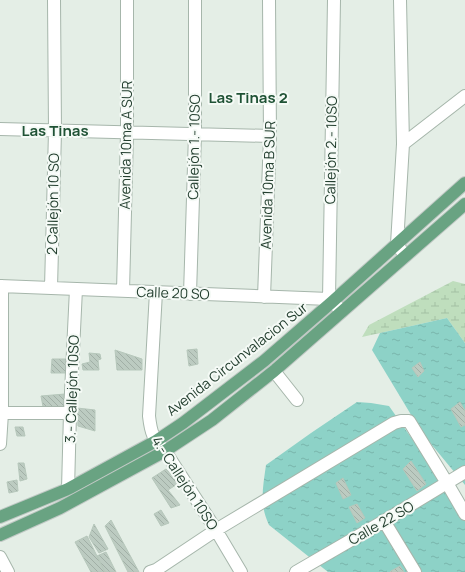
<svg xmlns="http://www.w3.org/2000/svg" width="465" height="572" viewBox="0 0 465 572" font-family="Manrope,sans-serif">
<style>
.wetland{fill:url(#wetland-marsh)}
.water{fill:url(#water-ripples)}
.building{fill:url(#building-back-hatch);stroke:#b6c7bb}
.lines{fill:none;stroke-linecap:round;stroke-linejoin:round}
.minor-casing{stroke:#a6b6ab;stroke-width:14}
.major-casing{stroke:#c1c9c5;stroke-width:14}
.minor{stroke:#fff;stroke-width:12}
.major{stroke:#69a382;stroke-width:12}
.labels{text-anchor:middle;stroke-width:4;stroke-linejoin:round;paint-order:stroke}
.street-label{font-size:14px;fill:#233f2f;stroke:#f5faf6}
.neighbourhood-label{font-size:15px;font-weight:bold;fill:#1f5235;stroke:#f5faf6}
</style>
<defs>
<pattern id="wetland-marsh" width="20" height="14" patternUnits="userSpaceOnUse"><rect width="20" height="14" fill="#bfdebd"/><path d="M1 5h8M5 5V1M11 12h8M15 12V8" fill="none" stroke="#a4c0a3"/></pattern>
<pattern id="water-ripples" width="26" height="14" patternUnits="userSpaceOnUse"><rect width="26" height="14" fill="#8dd2c7"/><path d="M2 4q2-2 4 0t4 0M15 11q2-2 4 0t4 0" fill="none" stroke="#79b5ab"/></pattern>
<pattern id="building-back-hatch" width="6" height="6" patternUnits="userSpaceOnUse"><rect width="6" height="6" fill="#bccbc1"/><path d="M-1 5l2 2M0 0l6 6M5-1l2 2" fill="none" stroke="#a1afa6"/></pattern>
</defs>
<rect width="100%" height="100%" fill="#e4eee6"/>
<path class="wetland" d="M453 281 465 284V343L447 318 362 337 369 325Z"/>
<path class="water" d="M447 318 465 343V485L422 433 372 350 380 333Z
M357 402 371 403 389 406 465 514V572H328L269 525C259 504 263 487 266 465L311 433Z"/>
<path class="building" d="M197 349 198 364 189 366 187 350Z
M115 350 142 359V370H117Z
M89 353 100 354 101 359 98 360 99 370H83L82 364 90 362Z
M52 359H67L68 373H51Z
M420 362 424 371 418 377 412 368Z
M65 394 64 411 44 412 41 396Z
M460 402 465 411V425L461 427 451 409Z
M77 408 95 410V431L78 426Z
M15 427H23L25 436H17Z
M411 461 426 484 417 491 403 469Z
M18 463H24L27 479 20 481Z
M166 469 179 483 168 490 180 505 171 508 152 478Z
M343 478 351 495 343 499 336 483Z
M17 480 18 491 9 493 7 482Z
M357 504 365 518 357 523 349 507Z
M161 510 169 523 161 526 154 514Z
M111 520 139 572H128L105 526Z
M94 524 108 549 99 553 89 537Z
M87 536 105 572H91L75 542Z
M106 552 116 572H105L97 556Z
M400 566 404 572H390L391 571Z"/>
<g class="lines">
<g class="minor-casing">
<path id="minor" d="M400 0 403 144 397 244 405 256
M0 129 270 136
M403 144 465 96
M0 286 329 299 342 311
M51 288 55 131 54 0
M123 291 127 133V0
M156 292 149 416C151 434 153 438 165 451L216 530 241 572
M190 294 195 134V0
M264 297 270 136 269 0
M329 299 334 0
M274 371 297 400
M2 413H70
M0 444 2 413V286
M68 489 70 413 76 289
M384 521 415 572
M0 557 8 572
M150 572 156 570 216 530 394 423 401 421H409L447 483 465 514
M296 572 384 521 465 472"/>
</g>
<g class="major-casing">
<path id="major" d="M0 517 68 489 156 441 183 423 264 361 332 302 465 183
M0 535 60 508 165 451 212 420 274 371 465 204"/>
</g>
<use href="#minor" class="minor"/>
<use href="#major" class="major"/>
</g>
<g class="labels">
<g class="street-label">
<text transform="translate(126 145) rotate(-89)" y="5">Avenida 10ma A SUR</text>
<text transform="translate(194 147) rotate(-89)" y="5">Callejón 1.- 10SO</text>
<text transform="translate(331 150) rotate(-89)" y="5">Callejón 2.- 10SO</text>
<text transform="translate(268 185) rotate(-88)" y="5">Avenida 10ma B SUR</text>
<text transform="translate(53 204) rotate(-89)" y="5">2 Callejón 10 SO</text>
<text transform="translate(173 293) rotate(2)" y="5">Calle 20 SO</text>
<text transform="translate(237 359) rotate(-38)" y="5">Avenida Circunvalacion Sur</text>
<text transform="translate(72 389) rotate(-88)" y="5">3.- Callejón 10SO</text>
<text transform="translate(185 483) rotate(57)" y="5">4.- Callejón 10SO</text>
<text transform="translate(381 523) rotate(-30)" y="5">Calle 22 SO</text>
</g>
<g class="neighbourhood-label">
<text x="248" y="103">Las Tinas 2</text>
<text x="55" y="136">Las Tinas</text>
</g>
</g>
</svg>
